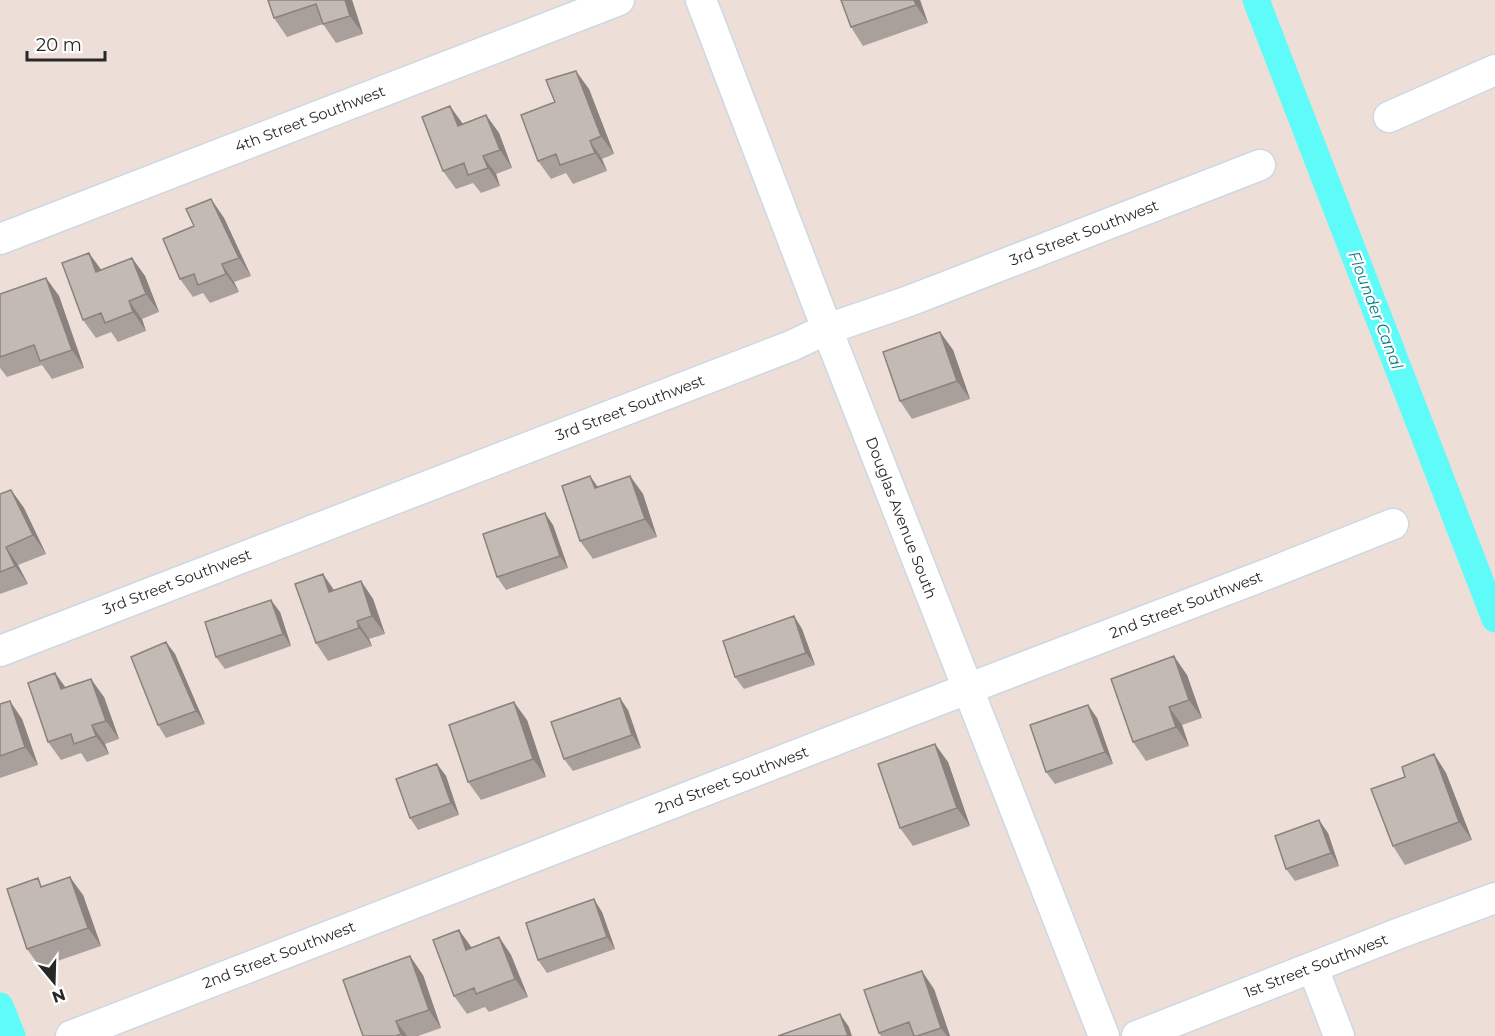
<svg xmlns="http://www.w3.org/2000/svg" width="1495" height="1036" viewBox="0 0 1495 1036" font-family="Montserrat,sans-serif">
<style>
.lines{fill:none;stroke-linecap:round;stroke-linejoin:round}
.canal{stroke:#5ffbf9;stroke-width:27}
.minor-casing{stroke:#cdd8e3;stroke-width:33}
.minor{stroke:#fff;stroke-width:30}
.wall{fill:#a9a09b}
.shaded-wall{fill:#89827e}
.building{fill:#c4bab4;stroke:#89827e;stroke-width:1.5}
.labels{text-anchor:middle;stroke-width:4.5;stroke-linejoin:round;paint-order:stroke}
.street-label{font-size:15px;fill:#282828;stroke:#fff}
.water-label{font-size:16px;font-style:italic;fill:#037f87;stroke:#fff}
</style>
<rect width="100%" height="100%" fill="#edded8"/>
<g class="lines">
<path class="canal" d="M1256 0 1495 619
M0 1006 12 1036"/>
<g class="minor-casing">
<path id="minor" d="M701 0 827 329 1104 1036
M1389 117 1495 70
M0 239 619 0
M0 651 791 346 827 329 909 301 1260 165
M1313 968 1339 1036
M71 1036 967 689 1275 571 1393 524
M1137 1036 1400 933 1495 898"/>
</g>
<use href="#minor" class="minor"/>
</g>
<path class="wall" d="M268 0H352L363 34 336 43 323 24 287 37 274 18Z
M920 0 928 23 863 46 851 27Z
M589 89 614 154 602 159 607 171 573 184 566 173 551 179 538 161Z
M486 115 499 133 512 168 496 174 500 186 481 193 473 183 456 189 443 171 462 124Z
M211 199 224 218 251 276 234 282 239 292 210 303 203 293 193 297 180 279 194 226Z
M89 253 101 270 132 258 145 276 159 312 142 319 146 331 118 342 111 332 96 338 83 320Z
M46 278 59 296 84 368 52 379 42 365 7 377 0 368V294Z
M940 332 953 350 970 399 912 419 900 401Z
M630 476 643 494 657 537 593 559 580 541 598 487Z
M11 490 24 508 46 554 18 565 28 584 0 594V494Z
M553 525 568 568 506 590 497 577Z
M361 581 373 599 385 634 369 639 372 646 328 661 316 643 334 590Z
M280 612 291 646 225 669 216 657Z
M794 616 802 629 815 665 744 689 735 677Z
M166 642 175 654 205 724 166 738 158 725Z
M55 673 65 687 104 697 119 739 105 744 109 754 87 762 81 753 61 760 48 742Z
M1187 675 1202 718 1182 725 1189 746 1146 761 1133 742Z
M0 704 22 719 38 765 0 778Z
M1088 705 1097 718 1113 764 1055 784 1046 772Z
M628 710 641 748 573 771 564 759Z
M527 720 546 777 481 800 468 782Z
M1434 754 1446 773 1472 840 1405 865 1393 846 1405 777Z
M948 762 970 826 913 846 900 828Z
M437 764 446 776 459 815 418 830 410 818Z
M1328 833 1339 866 1295 881 1286 869Z
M44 886 83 895 101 946 40 967 27 949Z
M602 912 615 949 547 973 538 960Z
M459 930 471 948 499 937 511 955 528 997 489 1012 485 1007 467 1014 454 996Z
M423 975 441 1028 418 1036H363Z
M934 989 950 1036H881L879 1033Z"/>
<path class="shaded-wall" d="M345 0H352L363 34 350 16Z
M914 0H920L928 23 916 5Z
M576 71 589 89 614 154 601 136Z
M450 106 463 124 458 126Z
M486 115 499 133 512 168 500 150Z
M590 141 602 159 607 171 595 153Z
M483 156 496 174 500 186 488 168Z
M211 199 224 218 251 276 239 258Z
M89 253 102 271 96 272Z
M132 258 145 276 159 312 146 294Z
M222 264 234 282 239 292 226 274Z
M46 278 59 296 84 368 72 350Z
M129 301 142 319 146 331 133 312Z
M940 332 953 350 970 399 957 381Z
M590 476 603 494 595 488Z
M630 476 643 494 657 537 645 519Z
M11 490 24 508 46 554 33 535Z
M545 513 553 525 568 568 560 556Z
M6 547 18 565 28 584 15 566Z
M323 574 336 593 329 592Z
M361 581 373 599 385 634 372 616Z
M271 600 280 612 291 646 283 634Z
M794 616 802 629 815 665 806 653Z
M357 621 369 639 372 646 359 628Z
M166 642 175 654 205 724 196 711Z
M1174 656 1187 675 1202 718 1189 700Z
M55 673 68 691 61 689Z
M91 679 104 697 119 739 106 721Z
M620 698 628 710 641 748 632 735Z
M10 701 22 719 38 765 25 747Z
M514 702 527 720 546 777 533 759Z
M1088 705 1097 718 1113 764 1105 752Z
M1169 707 1182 725 1189 746 1176 727Z
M92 725 105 744 109 754 96 736Z
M935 744 948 762 970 826 957 808Z
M1434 754 1446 773 1472 840 1459 822Z
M437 764 446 776 459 815 451 803Z
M1319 820 1328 833 1339 866 1331 853Z
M70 877 83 895 101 946 88 928Z
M594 899 602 912 615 949 607 937Z
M459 930 472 948 466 950Z
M499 937 511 955 528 997 515 979Z
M410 956 423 975 441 1028 429 1010Z
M922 971 934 989 950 1036H947L941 1028Z
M840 1014 849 1027 852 1036H848Z
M396 1021 407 1036H402Z"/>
<path class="building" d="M268 0H345L350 16 323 24 316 4 274 18Z
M841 0H914L916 5 851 27Z
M576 71 601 136 590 141 595 153 560 165 556 154 538 161 521 115 555 102 546 80Z
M450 106 458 126 486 115 500 150 483 156 488 168 468 175 464 163 443 171 422 117Z
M211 199 239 258 222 264 226 274 198 285 194 274 180 279 163 239 194 226 186 209Z
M89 253 96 272 132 258 146 294 129 301 133 312 105 323 101 313 83 320 62 263Z
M46 278 72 350 40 361 34 345 0 357V294Z
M940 332 957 381 900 401 883 352Z
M590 476 595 488 630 476 645 519 580 541 562 486Z
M11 490 33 535 6 547 15 566 0 572V494Z
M545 513 560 556 497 577 483 534Z
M323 574 329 592 361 581 372 616 357 621 359 628 316 643 295 584Z
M271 600 283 634 216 657 205 622Z
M794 616 806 653 735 677 723 641Z
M166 642 196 711 158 725 131 657Z
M1174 656 1189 700 1169 707 1176 727 1133 742 1111 679Z
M55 673 61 689 91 679 106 721 92 725 96 736 74 744 71 734 48 742 28 683Z
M620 698 632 735 564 759 551 722Z
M10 701 25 747 0 756V704Z
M514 702 533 759 468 782 449 725Z
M1088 705 1105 752 1046 772 1030 725Z
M935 744 957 808 900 828 878 764Z
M1434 754 1459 822 1393 846 1371 789 1405 777 1402 767Z
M437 764 451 803 410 818 396 779Z
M1319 820 1331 853 1286 869 1275 836Z
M70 877 88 928 27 949 7 889 38 878 41 887Z
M594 899 607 937 538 960 526 923Z
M459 930 466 950 499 937 515 979 476 994 474 988 454 996 433 940Z
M410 956 429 1010 396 1021 401 1034 396 1036H363L343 980Z
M922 971 941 1028 917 1036H914L909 1022 879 1033 864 990Z
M840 1014 848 1036H778Z"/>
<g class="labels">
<g class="street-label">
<text transform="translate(310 119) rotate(-21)" y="5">4th Street Southwest</text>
<text transform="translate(1084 233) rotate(-21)" y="5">3rd Street Southwest</text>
<text transform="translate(630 408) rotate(-21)" y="5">3rd Street Southwest</text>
<text transform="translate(901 518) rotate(69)" y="5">Douglas Avenue South</text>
<text transform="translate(177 582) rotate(-21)" y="5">3rd Street Southwest</text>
<text transform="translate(1186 605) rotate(-21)" y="5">2nd Street Southwest</text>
<text transform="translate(732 780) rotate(-21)" y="5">2nd Street Southwest</text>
<text transform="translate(279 955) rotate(-21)" y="5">2nd Street Southwest</text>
<text transform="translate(1316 966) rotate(-21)" y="5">1st Street Southwest</text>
</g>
<g class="water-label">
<text transform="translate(1376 310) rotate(69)" y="6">Flounder Canal</text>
</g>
</g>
<g transform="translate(54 982) rotate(161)" stroke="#ffffff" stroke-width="4.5" paint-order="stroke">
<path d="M0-4.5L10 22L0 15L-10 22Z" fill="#282828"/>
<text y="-9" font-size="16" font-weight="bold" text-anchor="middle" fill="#282828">N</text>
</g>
<path d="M27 51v9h78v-9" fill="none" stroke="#282828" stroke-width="3"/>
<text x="36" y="51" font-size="18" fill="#282828" stroke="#ffffff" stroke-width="4.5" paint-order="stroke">20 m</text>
</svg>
